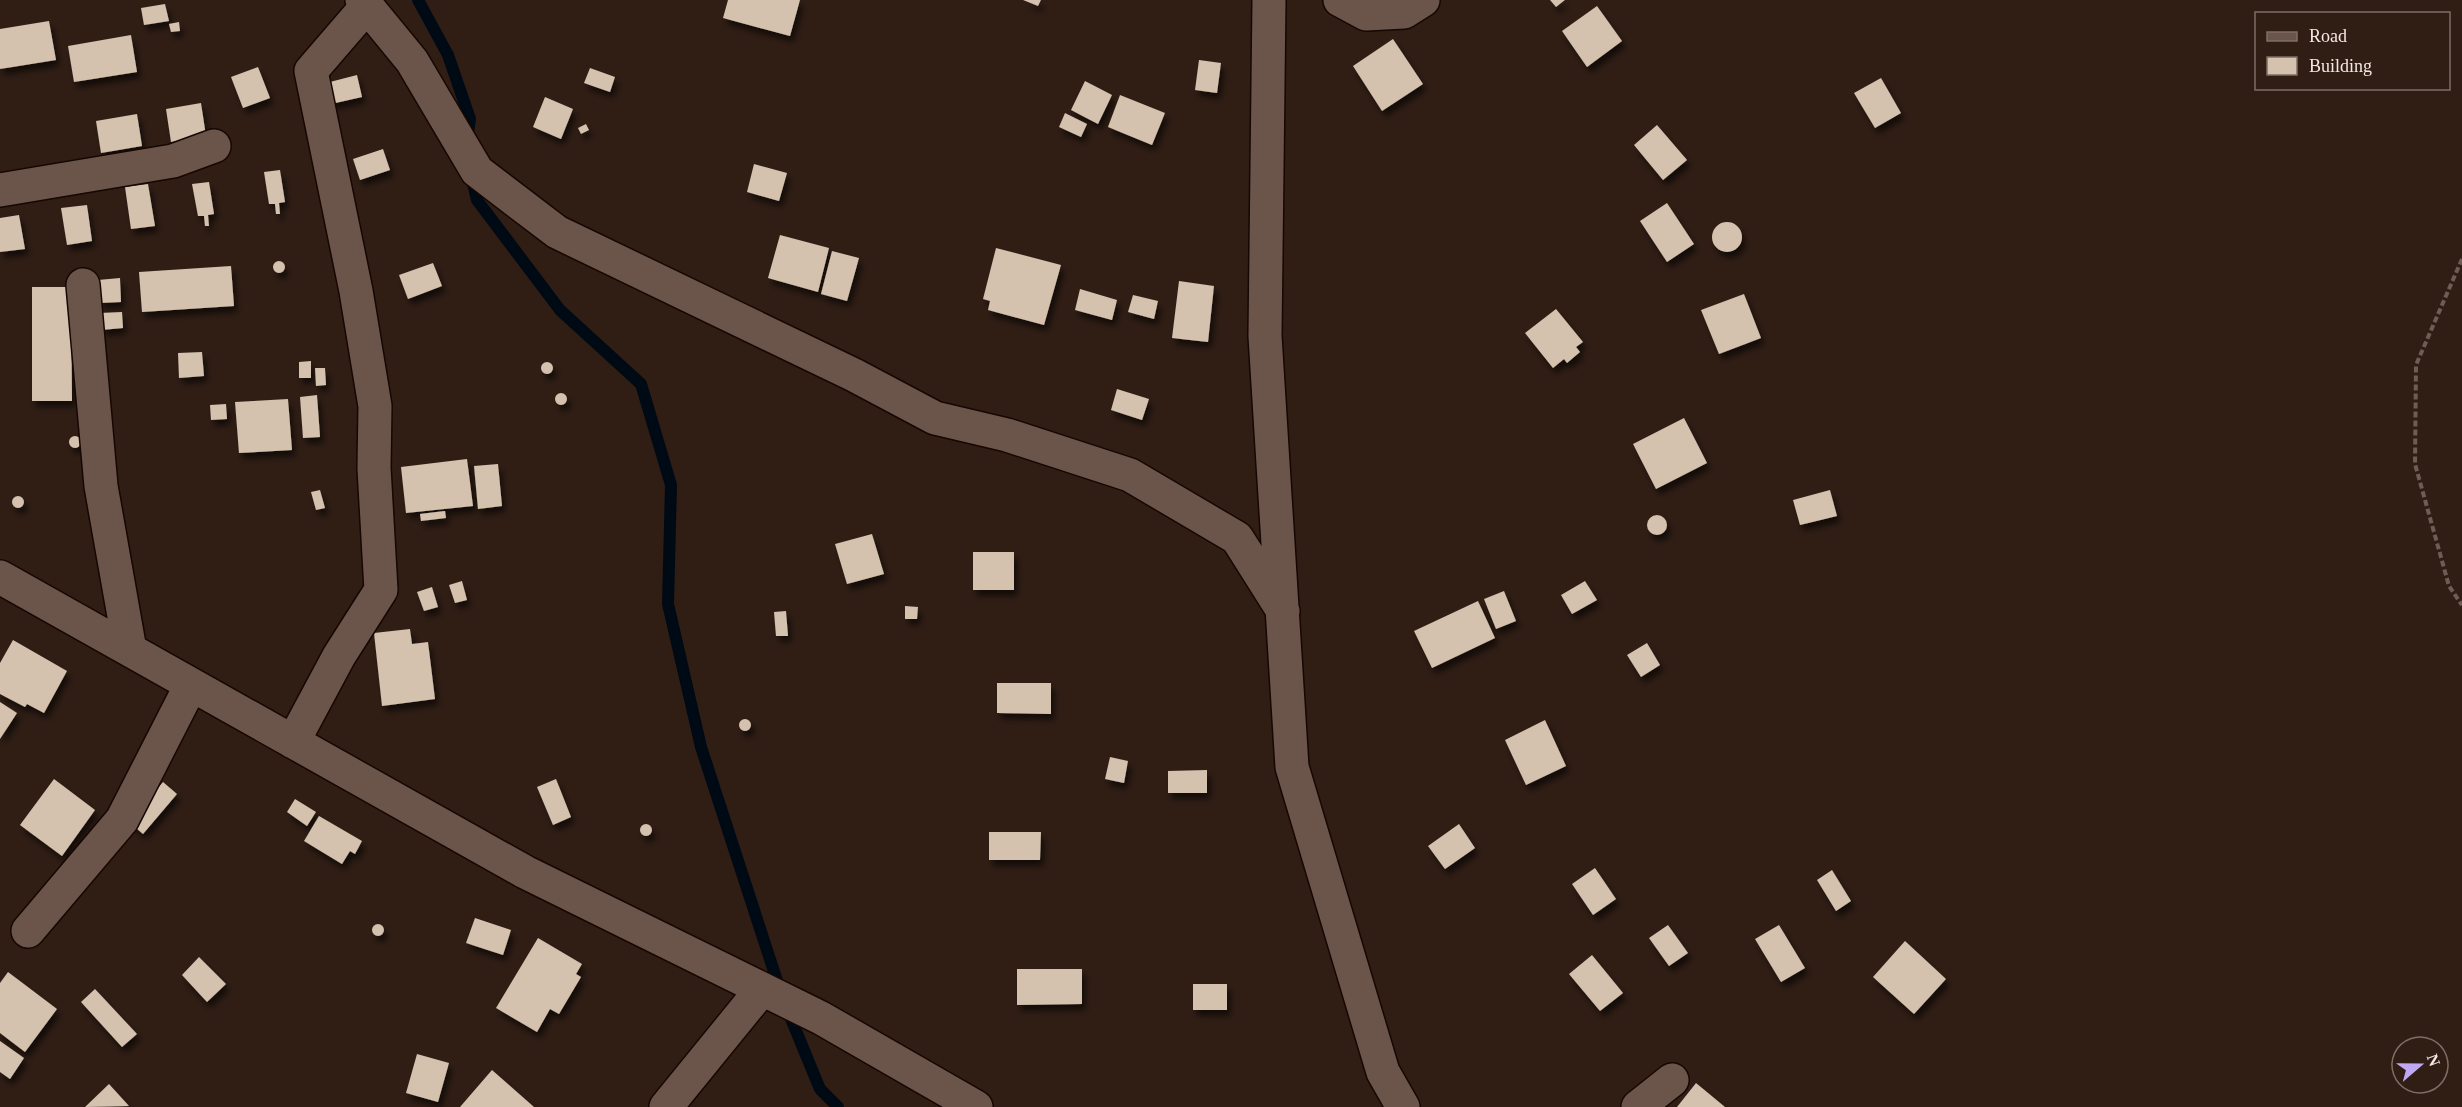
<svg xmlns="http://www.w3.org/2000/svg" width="2462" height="1107" viewBox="0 0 2462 1107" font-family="'Times New Roman',serif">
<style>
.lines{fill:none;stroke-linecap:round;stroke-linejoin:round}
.stream{stroke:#000a14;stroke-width:12}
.building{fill:#d4c2ae;filter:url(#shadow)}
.minor-casing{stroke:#170702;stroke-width:36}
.path{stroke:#6d5d55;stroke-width:4;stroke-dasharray:6 3;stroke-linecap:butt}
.minor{stroke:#6b554b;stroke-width:33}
</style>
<defs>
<filter id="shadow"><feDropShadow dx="3.5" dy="6" stdDeviation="3" flood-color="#0009"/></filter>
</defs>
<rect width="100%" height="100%" fill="#301e15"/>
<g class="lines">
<path class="stream" d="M418 0 448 55 470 119 467 140
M471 175 477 200 560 310 641 384 671 485 668 604 701 747 781 993
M787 1009 820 1089 838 1107"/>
</g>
<path class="building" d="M728 0H800L790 36 723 18Z
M1023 0H1041L1038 6Z
M1550 0H1565L1556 7Z
M165 4 169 21 144 25 141 8Z
M1597 6 1622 41 1587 67 1562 31Z
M49 21 56 60 0 69V29Z
M179 22 180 31 171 32 169 24Z
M131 35 137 72 74 82 68 46Z
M1393 39 1423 84 1382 111 1353 66Z
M1199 60 1221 63 1217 93 1195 90Z
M258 67 270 98 243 108 231 77Z
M590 68 615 77 610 92 584 83Z
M357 75 362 97 331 104 326 83Z
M1881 78 1901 113 1875 128 1854 93Z
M1085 81 1112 95 1098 124 1071 110Z
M1120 95 1165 113 1152 145 1108 127Z
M545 97 573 109 561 139 533 127Z
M201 103 206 136 171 142 166 109Z
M1065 113 1087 124 1081 137 1059 127Z
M137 114 142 146 101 153 96 121Z
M586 124 589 130 581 134 578 128Z
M1657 125 1687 160 1663 180 1634 145Z
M383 149 390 170 360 180 353 159Z
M754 164 787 173 779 201 747 192Z
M280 170 285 202 279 203 280 214H276L275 204H269L264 172Z
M209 182 214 214 208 215 209 226H205L204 216H198L192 184Z
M148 184 155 226 131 229 125 187Z
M1667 203 1694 244 1667 262 1640 221Z
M87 205 92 241 67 245 61 208Z
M19 215 25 249 0 252V218Z
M1712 237a15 15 0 1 1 30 0a15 15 0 1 1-30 0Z
M780 235 829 248 818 292 768 278Z
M996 248 1061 265 1044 325 988 310 990 301 983 299Z
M832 251 859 258 847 301 821 294Z
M273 267a6 6 0 1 1 12 0a6 6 0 1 1-12 0Z
M433 263 442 286 408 299 399 275Z
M231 266 234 306 142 312 139 272Z
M120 278 121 302 100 303 98 280Z
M1179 281 1214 286 1208 342 1172 338Z
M32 287H71L72 401H32Z
M1080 289 1117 300 1112 320 1075 310Z
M1744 294 1761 338 1719 354 1701 310Z
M1133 295 1158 301 1154 319 1128 312Z
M1556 309 1583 342 1576 347 1580 352 1567 363 1564 359 1553 368 1525 333Z
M122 312 123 328 101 330 100 313Z
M202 352 204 376 179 378 178 353Z
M311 361V378H299V362Z
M541 368a6 6 0 1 1 12 0a6 6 0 1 1-12 0Z
M315 368H325L326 385 316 386Z
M1117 389 1149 399 1142 420 1111 410Z
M555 399a6 6 0 1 1 12 0a6 6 0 1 1-12 0Z
M317 395 320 437 303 438 300 397Z
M288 399 292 450 239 453 235 402Z
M226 404 227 419 211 420 210 405Z
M1684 418 1707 463 1656 489 1633 444Z
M69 442a6 6 0 1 1 12 0a6 6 0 1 1-12 0Z
M467 459 473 506 406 513 401 467Z
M498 464 502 506 478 509 474 466Z
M320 490 325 508 316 510 311 492Z
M1830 490 1837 516 1800 525 1793 500Z
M12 502a6 6 0 1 1 12 0a6 6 0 1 1-12 0Z
M445 511 446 518 421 521 420 514Z
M1647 525a10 10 0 1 1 20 0a10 10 0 1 1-20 0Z
M872 534 884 574 847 584 835 544Z
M973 552H1014V590H973Z
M462 581 467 600 455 603 449 585Z
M1585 581 1597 600 1572 614 1561 595Z
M432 587 438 607 424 611 417 592Z
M1504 591 1516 621 1496 629 1484 599Z
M1478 601 1495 638 1432 668 1414 631Z
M905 606 918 607 917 619H905Z
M786 611 788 636H776L774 612Z
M410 629 412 644 428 642 435 699 382 706 374 633Z
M13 640 67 671 44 713 27 704 25 707 0 694V663Z
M1647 643 1660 665 1641 677 1627 655Z
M997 683H1051V714L997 713Z
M0 702 17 713 0 739Z
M739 725a6 6 0 1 1 12 0a6 6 0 1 1-12 0Z
M1545 720 1566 766 1526 785 1505 740Z
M1110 757 1128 761 1124 783 1105 779Z
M1207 770V793H1168V771Z
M54 779 95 810 62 856 20 825Z
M556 779 571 817 553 825 537 787Z
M163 782 177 794 143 834 129 822Z
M295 799 316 812 307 826 287 812Z
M319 816 362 841 355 854 350 851 342 864 304 841Z
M640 830a6 6 0 1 1 12 0a6 6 0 1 1-12 0Z
M1459 824 1475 848 1445 869 1428 846Z
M989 832H1041L1040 860H989Z
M1595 868 1616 899 1593 915 1572 884Z
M1832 870 1851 901 1836 911 1817 880Z
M475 918 511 930 503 955 466 943Z
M372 930a6 6 0 1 1 12 0a6 6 0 1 1-12 0Z
M1668 925 1688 953 1669 966 1649 938Z
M1779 925 1805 968 1781 982 1755 939Z
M538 938 582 964 576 974 581 977 559 1014 550 1009 537 1032 496 1008Z
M1905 941 1946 979 1914 1014 1873 977Z
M1592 955 1623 993 1600 1011 1569 974Z
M199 957 226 984 207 1002 182 975Z
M1017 969H1082V1004L1017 1005Z
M8 972 57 1009 25 1052 0 1033V983Z
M1193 984H1227V1010H1193Z
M95 989 137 1034 122 1047 81 1002Z
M0 1041 24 1058 10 1079 0 1072Z
M417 1054 449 1063 438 1102 406 1093Z
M492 1070 534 1107H460Z
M1696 1083 1725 1107H1677Z
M109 1084 129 1106 85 1107Z"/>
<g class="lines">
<g class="minor-casing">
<path id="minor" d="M362 0 412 61 477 171 557 232 854 375 935 418 1007 435 1130 475 1237 538 1283 611
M1269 0 1265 336 1292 767 1383 1072 1403 1107
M1340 0 1366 14 1404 12 1423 0
M0 190 173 161 214 146
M83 285 101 486 130 650
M0 577 525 872 821 1018 976 1107
M293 742 339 656 381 590 374 468 375 406 356 291 311 71 367 6
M28 931 122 820 191 685
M666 1107 762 989
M1638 1107 1672 1080"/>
</g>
<path class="path" d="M2462 259 2416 365 2415 464 2449 586 2462 605"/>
<use href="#minor" class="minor"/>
</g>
<rect x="2255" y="12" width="195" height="78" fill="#301e15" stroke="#7e6e67" stroke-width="1.5"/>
<rect x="2267" y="32" width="30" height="9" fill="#6b554b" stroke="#7e6e67" stroke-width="1.5"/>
<text x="2309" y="42" font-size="18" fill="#f4e7e1">Road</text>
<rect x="2267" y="57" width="30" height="18" fill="#d4c2ae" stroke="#7e6e67" stroke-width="1.5"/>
<text x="2309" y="72" font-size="18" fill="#f4e7e1">Building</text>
<g transform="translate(2420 1065) rotate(70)"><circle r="28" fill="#301e15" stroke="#7e6e67" stroke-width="1.5"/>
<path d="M0-4.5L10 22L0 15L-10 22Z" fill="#c1a8f3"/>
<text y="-9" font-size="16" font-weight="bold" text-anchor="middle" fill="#f4e7e1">N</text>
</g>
</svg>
